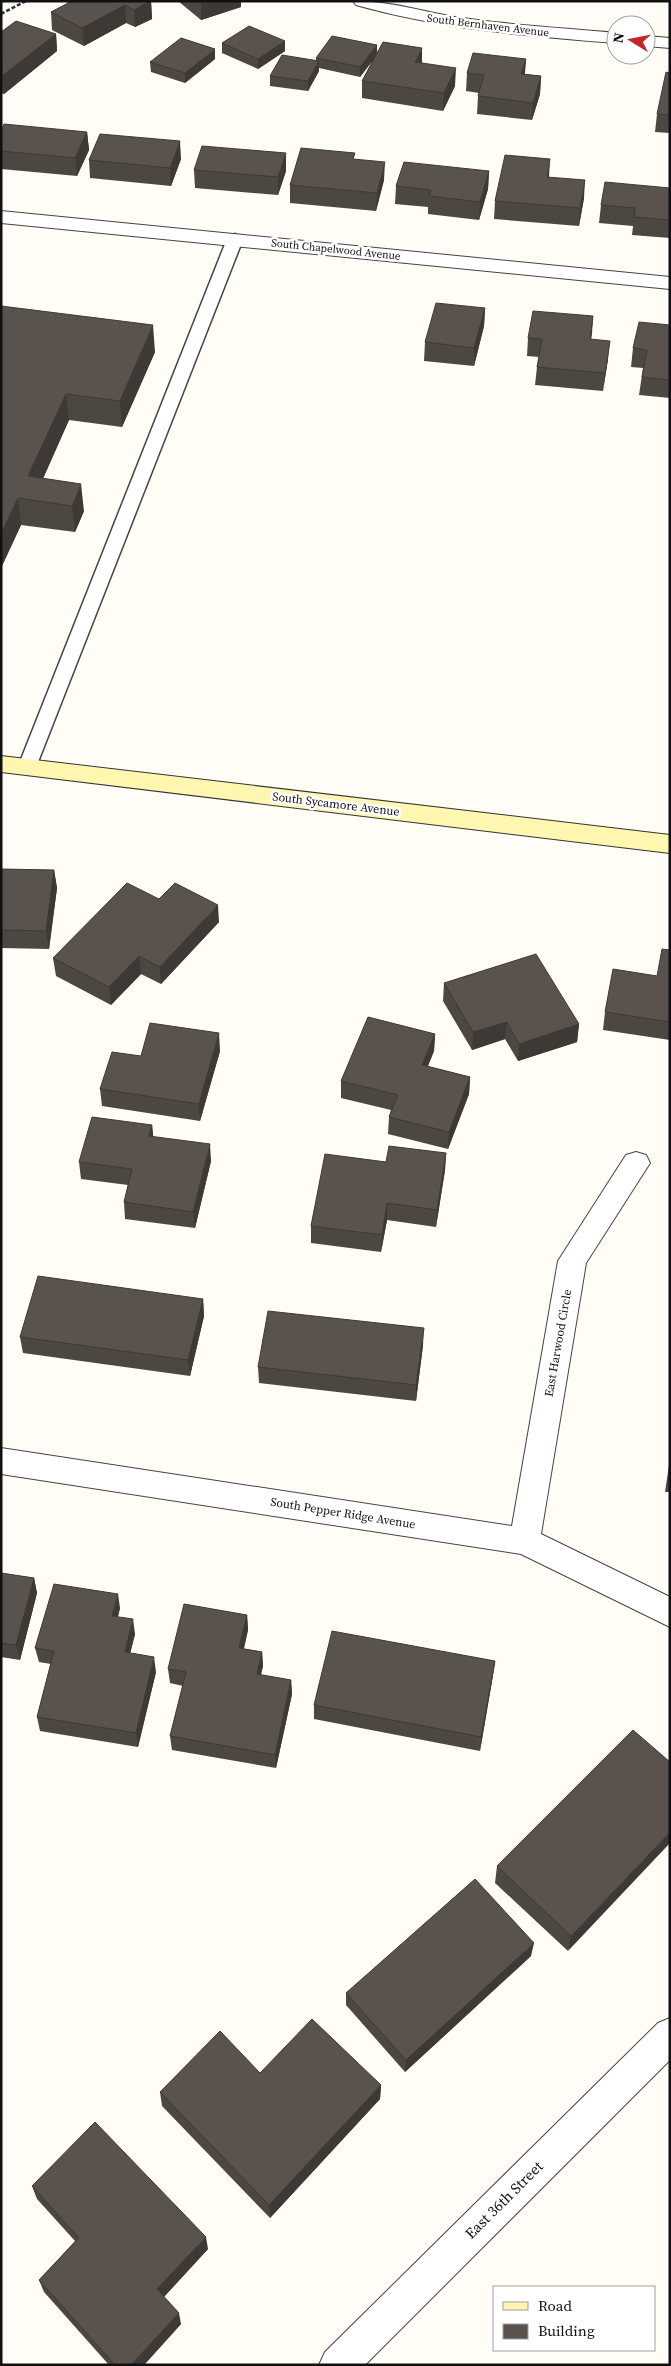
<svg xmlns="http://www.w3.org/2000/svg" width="671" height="2366" viewBox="0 0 671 2366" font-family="'Source Serif 4',serif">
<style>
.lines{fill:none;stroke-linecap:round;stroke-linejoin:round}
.service-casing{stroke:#444;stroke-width:3}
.minor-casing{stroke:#444;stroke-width:2}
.secondary-casing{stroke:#333;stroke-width:2}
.path{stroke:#333;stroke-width:2.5;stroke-dasharray:4 2;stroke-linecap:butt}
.service{fill:#fff;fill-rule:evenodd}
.minor{fill:#fff;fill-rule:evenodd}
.secondary{fill:#fff6b0;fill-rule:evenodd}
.wall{fill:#4d4742}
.shaded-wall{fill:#3f3936}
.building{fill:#5a524d;stroke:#3f3936}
.labels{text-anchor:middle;stroke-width:5;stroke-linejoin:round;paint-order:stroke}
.far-street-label{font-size:11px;fill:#111;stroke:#fff}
.street-label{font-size:12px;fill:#111;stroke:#fff}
.near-street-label{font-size:15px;fill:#111;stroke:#fff}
</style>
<rect width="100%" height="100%" fill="#fffdf5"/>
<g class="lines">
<g class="service-casing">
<path id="service" d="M235 234 243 239 36 767 34 772 27 773 20 772 18 767 227 239Z"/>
</g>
<g class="minor-casing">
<path id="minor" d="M353 1C390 1 420 11 455 17 509 25 562 28 616 33V43C528 36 441 29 356 5Z
M646 36 670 38V48L646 46Z
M1 211 670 277V289L1 223Z
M636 1152 646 1155 650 1163 586 1263 541 1534 670 1597V1627L521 1554 1 1474V1448L512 1526 558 1261 626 1155Z
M670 2018V2060L365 2365H319L325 2352 658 2023Z"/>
</g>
<g class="secondary-casing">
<path id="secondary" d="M1 756 670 835V853L1 772Z"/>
</g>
<path class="path" d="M1 14 26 1"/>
<use href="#service" class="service"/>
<use href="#minor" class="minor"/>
<use href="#secondary" class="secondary"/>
</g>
<path class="wall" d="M67 1H151L152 19 135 27 126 23 84 46 52 30 51 12 68 4Z
M178 1H241V7L201 20Z
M1 32 56 34 57 51 4 94 1 93Z
M285 41V51L258 69 222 53V43Z
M377 53 422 63 455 86 443 111 362 98V81L373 60 360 77 319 68V71L308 91 270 86V76L316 60V58Z
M215 59 185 83 151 72 150 62Z
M526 59 525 74 541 76 540 94 532 120 477 114 478 96 479 93 466 91 467 73Z
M670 73V133L655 132 657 114Z
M1 130 87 132 89 150 77 176 1 169Z
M181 159 171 186 90 178 89 160Z
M355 159 384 180 376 211 290 203V185Z
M194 170 286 171 278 195 195 188Z
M489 171 488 189 479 220 428 214V207L395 204 396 186Z
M549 177 584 198 579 226 494 219 495 201Z
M670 188V238L632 235 633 226 599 223 601 205Z
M1 306 155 352 122 427 69 420 43 479 84 511 75 532 21 525 1 568Z
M485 308 484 326 474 366 424 361 425 342Z
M593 316 591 339 608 359 603 391 535 385 537 367 539 357 527 356 528 338Z
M670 325V398L639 395 643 368 631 367 633 348Z
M1 869 54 870 57 888 49 949 1 948Z
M159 899 219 922 161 984 141 974 111 1005 56 976 53 958Z
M670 950V1040L603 1030 605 1012 657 976Z
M444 983 579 1024 577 1042 518 1061 505 1039 472 1050 443 1001Z
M435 1034 434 1051 428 1066 470 1077 469 1094 448 1149 388 1134 389 1117 391 1110 341 1098V1081Z
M220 1051 200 1121 102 1106 100 1089 141 1056Z
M152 1125 153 1137 211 1161 195 1228 125 1219 124 1202 128 1185 81 1179 79 1162Z
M446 1153 445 1170 436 1227 387 1220 381 1252 311 1243V1226L386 1162Z
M203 1299 204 1316 190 1376 23 1353 20 1337Z
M423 1345 416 1401 259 1383 258 1367Z
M670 1458V1492H665Z
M1 1573 34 1578 37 1593 20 1660 1 1657Z
M120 1608 118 1617 135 1634 130 1653 156 1672 138 1747 40 1731 37 1717 51 1664 39 1662 35 1648Z
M247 1615 248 1630 244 1649 262 1652 263 1666 261 1675 291 1680 292 1694 276 1768 172 1750 170 1736 183 1686 170 1683 168 1669Z
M495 1661 493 1675 480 1751 314 1719V1705Z
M633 1730 568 1951 495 1883 497 1866Z
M531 1956 405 2072 346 2005V1993Z
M381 2085 380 2099 270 2218 162 2106 160 2092Z
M32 2186 208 2249 164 2297 181 2324 144 2365H109L44 2292 39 2280 75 2241 37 2199Z"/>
<path class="shaded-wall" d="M151 1 152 19 135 27 134 10Z
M205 1H241V7L201 20V3Z
M125 5 126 23 84 46 82 28Z
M56 34 57 51 4 94 2 76Z
M285 41V51L258 69V59Z
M377 45V55L360 77V67Z
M422 48V66L415 62Z
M215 49V59L185 83V73Z
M526 59 524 77 521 74Z
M319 61V71L308 91V81Z
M456 68 455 86 443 111 444 93Z
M541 76 540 94 532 120 533 103Z
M87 132 89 150 77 176 75 158Z
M180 141 181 159 171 186 170 168Z
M286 153V171L278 195V177Z
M550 159 549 177H547Z
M385 162 384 180 376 211 377 193Z
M489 171 488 189 479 220 480 202Z
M585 180 584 198 579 226 580 208Z
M485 308 484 326 474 366V348Z
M593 316 592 334 588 357 590 339Z
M153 325 155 352 122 427 120 401Z
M610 341 608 359 603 391 605 373Z
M66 394 69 420 33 500 28 476Z
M81 484 84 511 75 532 72 506Z
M18 498 21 525 1 568V534Z
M54 870 57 888 49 949 46 931Z
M218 905 219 922 161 984 160 967Z
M139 956 141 974 111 1005 109 987Z
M507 1022 505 1039 472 1050 473 1032Z
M579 1024 577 1042 518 1061 519 1044Z
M219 1033 220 1051 200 1121 199 1104Z
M435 1034 434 1051 421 1082 422 1065Z
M470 1077 469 1094 448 1149 449 1132Z
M152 1125 154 1143 149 1136Z
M210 1144 211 1161 195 1228 193 1212Z
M446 1153 445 1170 436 1227 437 1210Z
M387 1203V1220L381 1252 382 1235Z
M203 1299 204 1316 190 1376 188 1360Z
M424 1328 423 1345 416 1401V1385Z
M34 1578 37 1593 20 1660 16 1645Z
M118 1594 120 1608 114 1631 112 1616Z
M247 1615 248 1630 240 1662 239 1648Z
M133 1619 135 1634 127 1666 125 1652Z
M262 1652 263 1666 257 1688V1674Z
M154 1657 156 1672 138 1747 136 1733Z
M495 1661 493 1675 480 1751 481 1737Z
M291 1680 292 1694 276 1768 275 1755Z
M670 1832V1843L568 1951 571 1936Z
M534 1943 531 1956 405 2072 406 2060Z
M381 2085 380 2099 270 2218 269 2205Z
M206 2237 208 2249 160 2301 157 2289Z
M179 2313 181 2324 144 2365H131Z"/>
<path class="building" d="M72 1H150L134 10 125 5 82 28 51 12Z
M16 21 56 34 2 76 1 32Z
M249 26 285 41 258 59 222 43Z
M332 36 377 45 360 67 316 58Z
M181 38 215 49 185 73 150 62Z
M383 42 422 48 415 62 456 68 444 93 362 81Z
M473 53 526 59 521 74 541 76 533 103 478 96 484 75 467 73Z
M282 55 319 61 308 81 270 76Z
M666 72 670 73V115L657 114Z
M4 124 87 132 75 158 1 151V130Z
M100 134 180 141 170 168 89 160Z
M202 146 286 153 278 177 194 170Z
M301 148 355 153 353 159 385 162 377 193 290 185Z
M505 155 550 159 547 177 585 180 580 208 495 201Z
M404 162 489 171 480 202 429 196 431 190 396 186Z
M605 182 670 188V220L634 217 635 208 601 205Z
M436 303 485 308 474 348 425 342Z
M1 306 153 325 120 401 66 394 28 476 81 484 72 506 18 498 1 534Z
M533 311 593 316 590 339 610 341 605 373 537 367 542 339 528 338Z
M639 322 670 325V380L642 377 647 350 633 348Z
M1 869 54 870 46 931 1 930Z
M127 883 159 899 175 883 218 905 160 967 139 956 109 987 53 958Z
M662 949 670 950V1022L605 1012 613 969 657 976Z
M536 954 579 1024 519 1044 507 1022 473 1032 444 983Z
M368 1017 435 1034 422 1065 470 1077 449 1132 389 1117 398 1095 341 1081Z
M150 1023 219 1033 199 1104 100 1089 112 1052 141 1056Z
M92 1117 152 1125 149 1136 210 1144 193 1212 124 1202 132 1169 79 1162Z
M389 1146 446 1153 437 1210 387 1203 382 1235 311 1226 325 1154 386 1162Z
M38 1276 203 1299 188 1360 20 1337Z
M268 1311 424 1328 416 1385 258 1367Z
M1 1573 34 1578 16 1645 1 1643Z
M54 1584 118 1594 112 1616 133 1619 125 1652 154 1657 136 1733 37 1717 54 1651 35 1648Z
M184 1604 247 1615 239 1648 262 1652 257 1674 291 1680 275 1755 170 1736 186 1672 168 1669Z
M332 1631 495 1661 481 1737 314 1705Z
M633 1730 670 1762V1832L571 1936 497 1866Z
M475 1879 534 1943 406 2060 346 1993Z
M312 2019 381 2085 269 2205 160 2092 220 2031 260 2073Z
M95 2122 206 2237 157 2289 179 2313 131 2365H115L39 2280 79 2238 32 2186Z"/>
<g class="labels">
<g class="far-street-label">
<text transform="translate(488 25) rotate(7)" y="4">South Bernhaven Avenue</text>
<text transform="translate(336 249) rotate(6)" y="4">South Chapelwood Avenue</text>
</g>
<g class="street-label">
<text transform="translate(336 804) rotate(7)" y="4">South Sycamore Avenue</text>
<text transform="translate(558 1343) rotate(-80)" y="4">East Harwood Circle</text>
<text transform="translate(343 1513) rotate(9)" y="4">South Pepper Ridge Avenue</text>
</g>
<g class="near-street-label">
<text transform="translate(504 2200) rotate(-45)" y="5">East 36th Street</text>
</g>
</g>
<rect width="671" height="2366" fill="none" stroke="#111111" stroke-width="5"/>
<rect x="493" y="2286" width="162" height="65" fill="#ffffff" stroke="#a0a0a0"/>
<rect x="503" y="2302" width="25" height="8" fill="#fff6b0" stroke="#a0a0a0"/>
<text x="538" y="2311" font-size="15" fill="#111111">Road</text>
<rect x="503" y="2324" width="25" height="15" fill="#5a524d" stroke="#a0a0a0"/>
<text x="538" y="2336" font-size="15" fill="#111111">Building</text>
<g transform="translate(631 40) rotate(280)"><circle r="24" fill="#ffffff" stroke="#a0a0a0"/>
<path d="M0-4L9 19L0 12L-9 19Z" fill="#c4262e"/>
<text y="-8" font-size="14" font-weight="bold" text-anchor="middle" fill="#111111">N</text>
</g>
</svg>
